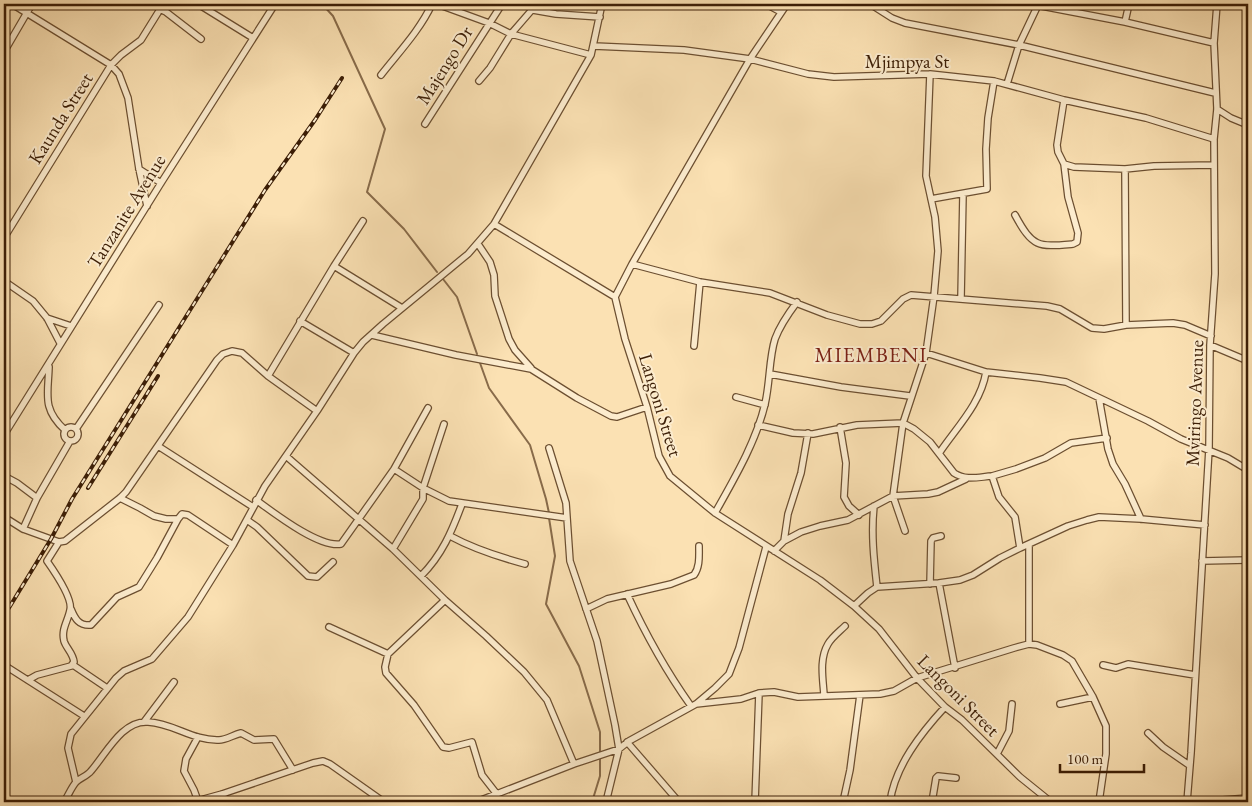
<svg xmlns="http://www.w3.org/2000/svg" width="1252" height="806" viewBox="0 0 1252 806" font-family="'EB Garamond',serif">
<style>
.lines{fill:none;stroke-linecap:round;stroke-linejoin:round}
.stream{stroke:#886b4a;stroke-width:2}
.street-casing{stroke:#6c4f31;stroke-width:8}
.street{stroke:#fcecce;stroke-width:5.5}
.rail-casing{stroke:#3c1e06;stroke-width:4}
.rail{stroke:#fcecce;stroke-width:2;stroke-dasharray:5.5;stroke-linecap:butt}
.labels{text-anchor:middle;stroke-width:4;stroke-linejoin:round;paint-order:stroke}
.street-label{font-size:19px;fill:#3c1e06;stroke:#fcecce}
.quarter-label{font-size:21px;letter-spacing:1px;fill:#7a1f14;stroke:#fcecce}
</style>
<rect width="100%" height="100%" fill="#fbe1b3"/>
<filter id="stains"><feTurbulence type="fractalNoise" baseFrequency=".004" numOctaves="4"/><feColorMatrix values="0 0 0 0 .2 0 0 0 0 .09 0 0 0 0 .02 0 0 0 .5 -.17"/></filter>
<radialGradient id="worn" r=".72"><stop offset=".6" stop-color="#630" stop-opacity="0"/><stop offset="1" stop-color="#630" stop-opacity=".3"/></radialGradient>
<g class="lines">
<path class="stream" d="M322 4 333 16 385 129 367 192 404 229 437 272
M443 279 457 297 477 354
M480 363 489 388 530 445 546 499 549 513
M549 518 555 556 546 604 579 666 600 732V753
M592 802 600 776V758"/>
<g class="street-casing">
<path id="street" d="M12 4 111 65 119 74 128 98 139 169 147 206
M198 4 253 38
M437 4 489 23 511 34 591 55
M688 4H731
M766 4 781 12
M787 4 750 59 632 264 615 297 625 339 647 407 659 456 670 476 715 513 820 580 854 606 879 629 917 678 945 707 962 720 1020 777 1051 802
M870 4 892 18 905 23 1019 45 1215 93
M1031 4 1125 22 1214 43
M533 10 556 14 600 17
M1125 22 1129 4
M594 46 684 50 750 59 808 74 834 77 930 74 994 81 1064 100 1146 118 1214 139
M4 52 32 4
M381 75C399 52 420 30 432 4
M479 81 490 68 511 34 537 4
M1007 84 1019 45 1038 5
M1064 100 1057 145 1058 152 1064 164 1074 167 1125 169 1154 166 1214 165
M1217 109 1231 118 1248 125
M425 124 502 4
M139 169 161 183
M1125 169 1126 325
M931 199 987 189 986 149 988 118 994 81
M1015 215C1033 248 1038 247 1073 244L1077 242 1078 233 1068 197 1064 164
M494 224 615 297
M4 238 111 65 121 55 141 40 159 11 162 10 166 12 201 39
M478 244 490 262 494 275 495 296 509 339 515 350 531 368
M632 264 700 282 770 293 827 315 860 324H872L881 321 903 299 911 295 1047 306 1060 309 1092 328 1104 329 1126 325 1173 323 1185 325 1211 336
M334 266 402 308
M4 281 33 301 47 318 60 343
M961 298 963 194
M47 318 71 326
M300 321 354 353
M372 335 456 355 531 369 577 398 611 416 617 417 647 407
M1210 345 1248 361
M694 346 700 282
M926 353 986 372 1040 378 1066 382 1148 421 1181 439 1228 458 1248 470
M49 367C48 395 42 409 65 430
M770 374 841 387 910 396
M268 376 334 266 363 221
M736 397 765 405
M1099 398 1108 449 1113 464 1125 484 1141 519
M758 425 793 433 813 434 857 425 903 423 914 429 930 442 954 473C966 481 978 477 992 476L999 497 1015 517 1020 548
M64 434a7 7 0 1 1 14 0a7 7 0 1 1-14 0Z
M840 427 846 463 844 497 849 506 859 515
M76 429 159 305
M4 435 161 183 275 4
M158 446 253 507
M549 448 566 503 570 561 597 641 615 725 619 749 606 802
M940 452C957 427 981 403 986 372
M286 456 393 549 445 600 486 636 524 672 547 700 574 764
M394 469 423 488 449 501 567 518
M4 476 17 483 37 498
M992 476 1016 469 1045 458 1071 443 1107 438
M120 498 140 508 154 516 166 519H178L182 514 188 515 233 545
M256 500C274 513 319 548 341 544L394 469 428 408
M874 506C871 534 874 560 877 587
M715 513C734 479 756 442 765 404 770 383 769 358 775 339 780 325 788 314 797 302
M4 517 23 529 59 542 65 541 120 498 126 492 217 360 223 354 232 351 242 353 268 376 317 411
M247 520 257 527 308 576 317 577 333 562
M23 529 37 498 70 441
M905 531 893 496 903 423 926 353 934 296 938 251 935 217 926 176 930 74
M450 536C474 549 499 557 525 564
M784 541 788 514 801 473 808 433
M393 549 423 499V488L444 424
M774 551 784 541 801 532 820 526 848 520 893 496 928 494 938 492 966 479
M1202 561 1248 560
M421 576C442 555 452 531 462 504
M939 583 955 668
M930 584 931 541 933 538 941 536
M627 594C645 633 666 671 691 706
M445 600 388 654 385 667 386 673 414 705 443 747 449 748 472 742 482 775 496 793
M854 606 868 593 877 587 939 583 960 580 973 575 1000 558 1020 548 1068 526 1087 520 1099 517 1141 519 1205 525
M71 609C75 619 79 626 91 625L117 597 139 587 157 558 178 519
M586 609 607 599 671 584 694 575C700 567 699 556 699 546
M329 627 388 654
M1029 644V544
M4 665 84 716
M73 665 107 688
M1103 665 1116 668 1128 664 1195 675
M28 680 37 675 71 666 74 662C73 653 66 648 64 641 61 629 68 621 70 610 73 599 54 571 47 561L59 542
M824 695C823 679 819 659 828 644 832 637 840 631 845 626
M696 704 741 699 759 693 774 692 798 697 880 694 894 691 917 678 1014 648 1029 644 1037 645 1063 655 1072 661 1093 697 1106 726V754L1099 802
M1060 704 1093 697
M144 722 174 682
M1148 733 1163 747 1189 765
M627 742 679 802
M997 754 1009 731 1012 704
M76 782 68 748 71 734 116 678 124 671 152 659 188 617 233 545 265 486 317 411 354 353 363 342 383 324 468 254 494 224 591 55 602 4
M222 794 228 802
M198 801 194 790 184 771 186 759 198 737
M64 802C68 796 71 788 76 782 80 778 87 776 91 771 106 754 122 720 148 722 173 723 193 741 219 740 226 740 233 735 241 733L254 740 274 739 293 770
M193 802 222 794 313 763 323 761 330 764 384 802
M476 802 574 764 619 749 629 741 696 704 715 688 729 674 739 648 766 547
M755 802 759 693
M843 802 850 770 860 695
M890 802C895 766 921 733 945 707
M932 802 936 778 938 776 956 778
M1187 802 1191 753 1209 449 1210 345 1215 274 1214 139 1217 109 1214 43 1217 4
M1197 802 1248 798"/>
</g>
<use href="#street" class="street"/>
<g class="rail-casing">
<path id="rail" d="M88 488 158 376
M4 616 51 539 72 499 265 190 315 120 342 78"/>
</g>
<use href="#rail" class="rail"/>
</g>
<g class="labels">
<g class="street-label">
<text x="907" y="68">Mjimpya St</text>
<text transform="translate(444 65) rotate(-58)" y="7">Majengo Dr</text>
<text transform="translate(60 118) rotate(-58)" y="7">Kaunda Street</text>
<text transform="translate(126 211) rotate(-58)" y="7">Tanzanite Avenue</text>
<text transform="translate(1194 403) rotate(-88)" y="7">Mviringo Avenue</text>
<text transform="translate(661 405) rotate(73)" y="7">Langoni Street</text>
<text transform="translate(959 695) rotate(45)" y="7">Langoni Street</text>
</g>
<g class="quarter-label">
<text x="871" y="362">MIEMBENI</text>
</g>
</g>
<rect width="1252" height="806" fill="none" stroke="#fbe1b3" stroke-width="20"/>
<rect x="5" y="5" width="1242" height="796" fill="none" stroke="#3c1e06" stroke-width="2.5"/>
<rect x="10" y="10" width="1232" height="786" fill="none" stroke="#3c1e06"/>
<path d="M1060 764v8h84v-8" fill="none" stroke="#3c1e06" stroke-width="2.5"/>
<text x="1067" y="764" font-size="15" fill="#3c1e06" stroke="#fcecce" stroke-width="4" paint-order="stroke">100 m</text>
<rect width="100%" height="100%" filter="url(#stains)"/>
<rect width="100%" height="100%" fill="url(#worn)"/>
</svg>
